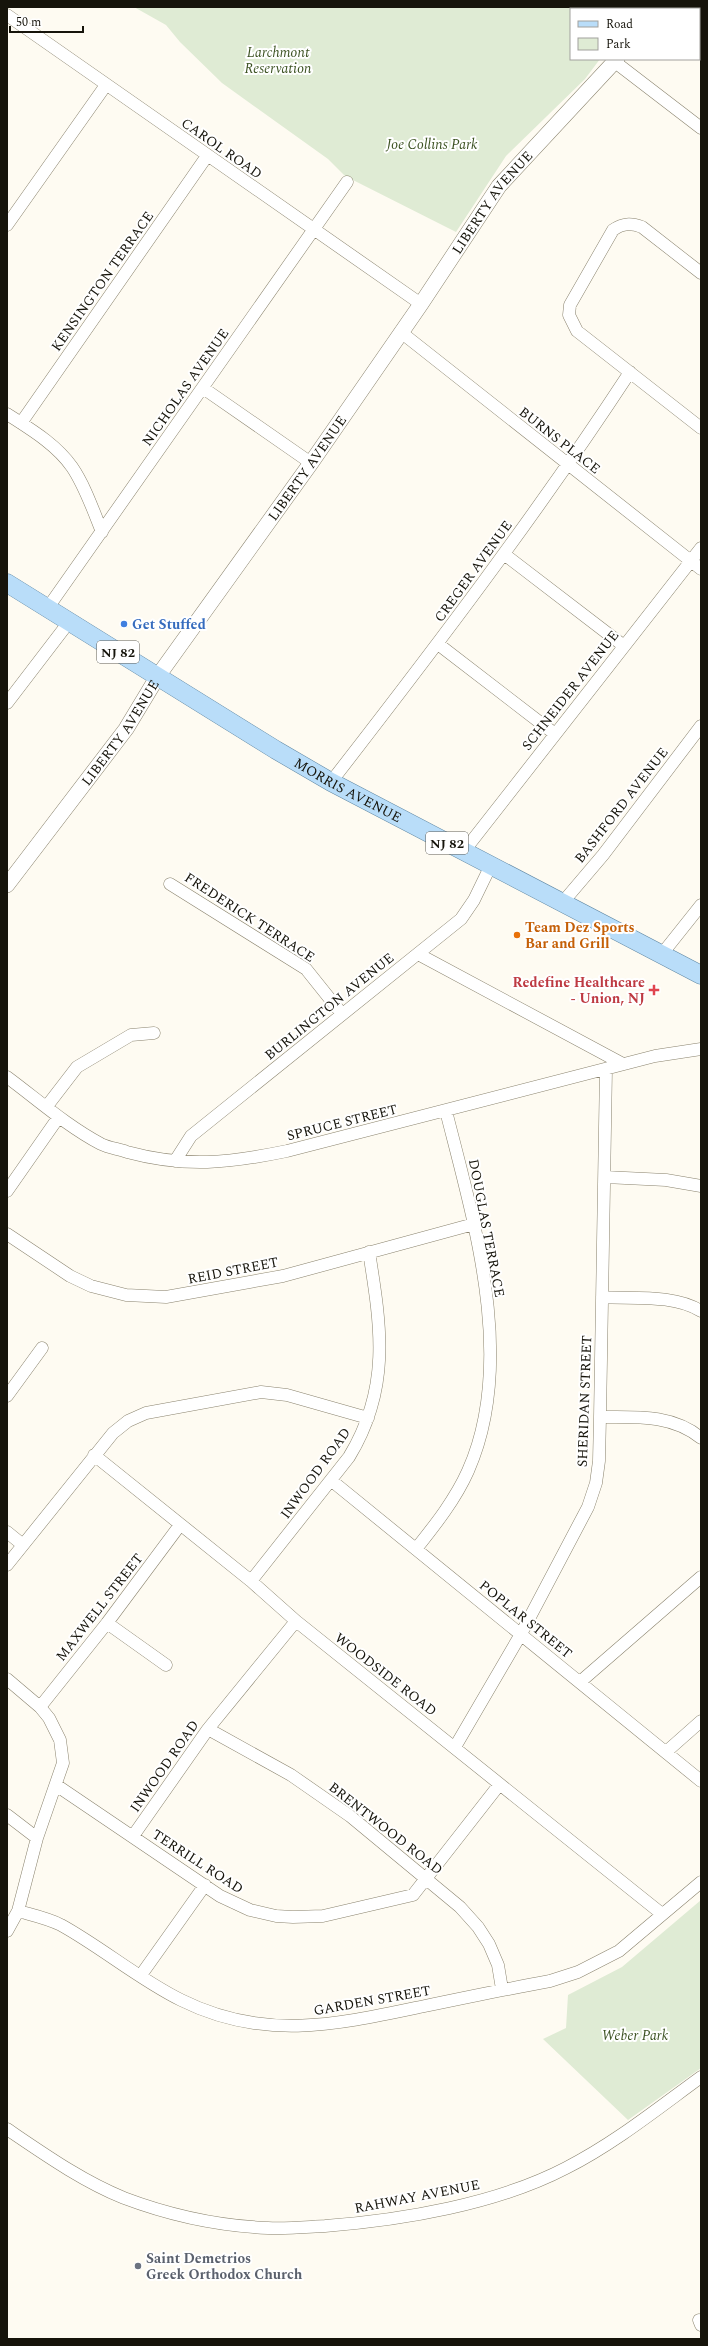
<svg xmlns="http://www.w3.org/2000/svg" width="708" height="2346" viewBox="0 0 708 2346" font-family="Spectral,serif">
<style>
.green{fill:#dfebd4}
.lines{fill:none;stroke-linecap:round;stroke-linejoin:round}
.minor-casing{stroke:#8a836e;stroke-width:13}
.tertiary-casing{stroke:#8a836e;stroke-width:16}
.primary-casing{stroke:#6188a3;stroke-width:19}
.minor{stroke:#fff;stroke-width:12}
.tertiary{stroke:#fff;stroke-width:15}
.primary{stroke:#b9ddf9;stroke-width:18}
.shop-dot{fill:#3f7fe0;stroke:#fff;stroke-width:1.5}
.food-dot{fill:#e8710a;stroke:#fff;stroke-width:1.5}
.health-dot{fill:#e0444e;stroke:#fff;stroke-width:1.5}
.worship-dot{fill:#6b7280;stroke:#fff;stroke-width:1.5}
.labels{text-anchor:middle;stroke-width:4;stroke-linejoin:round;paint-order:stroke}
.shield{fill:#fff;stroke:#5c5a54;stroke-width:1}
.shield-label{font-size:13px;font-weight:bold;fill:#16140b}
.park-label{font-size:14px;font-style:italic;fill:#3c5222;stroke:#fff}
.street-label{font-size:14px;fill:#16140b;stroke:#fff}
.shop-label{font-size:14px;font-weight:bold;fill:#366cbe;stroke:#fff;text-anchor:start}
.food-label{font-size:14px;font-weight:bold;fill:#c56008;stroke:#fff;text-anchor:start}
.health-label{font-size:14px;font-weight:bold;fill:#be3a42;stroke:#fff;text-anchor:end}
.worship-label{font-size:14px;font-weight:bold;fill:#5b616d;stroke:#fff;text-anchor:start}
</style>
<rect width="100%" height="100%" fill="#fefbf2"/>
<path class="green" d="M134 7H630L629 9H571V59H600L585 79 506 156 456 232 345 176 328 159 222 83 180 42 166 25Z
M701 1900V2068L628 2120 543 2039 566 2028 568 1995 622 1967Z"/>
<g class="lines">
<g class="minor-casing">
<path id="minor" d="M665 7 669 9
M7 15 421 304
M699 30 701 31
M615 62 701 128
M7 225 106 85
M701 273 642 227C631 223 623 223 613 230L570 305 569 315 577 331 701 428
M402 333 701 569
M203 388 311 463
M7 414C30 429 56 444 72 467 85 486 93 510 102 532
M21 423 207 156
M504 554 624 646
M47 609 347 182
M438 644 555 734
M7 703 69 622
M331 782C435 648 537 514 630 372
M464 851 701 548
M170 884 306 969 342 1014
M563 902 603 855 701 726
M418 954 623 1064
M662 954 701 905
M7 1077C38 1100 67 1126 101 1144 109 1148 119 1149 127 1152 186 1168 229 1163 287 1151L655 1056 701 1049
M47 1106 77 1067 131 1035 154 1033
M175 1161 191 1136 461 919 474 900 491 865
M605 1177 666 1180 701 1186
M7 1191 58 1118
M7 1234 70 1276 91 1286 126 1295 166 1297 283 1276 474 1224
M602 1297C633 1299 674 1294 701 1311
M7 1396 42 1348
M600 1417C635 1417 672 1414 701 1438
M94 1455 251 1581 296 1621 662 1914
M332 1481 701 1781
M7 1532 23 1545
M416 1549C435 1525 455 1500 468 1471 517 1361 474 1222 446 1111
M7 1565 113 1433 128 1421 146 1413 261 1392 287 1395 368 1418
M251 1581 349 1457C391 1388 381 1327 369 1252
M107 1623 166 1665
M7 1679 40 1707 49 1718 60 1740 63 1763 37 1838 18 1911 7 1931
M580 1682 701 1577
M40 1707 107 1623 180 1525
M208 1729 291 1775 350 1816 460 1907 478 1927 489 1944 498 1965 502 1989
M455 1747 521 1634 588 1507 596 1483 599 1461 600 1417 606 1069
M666 1752 701 1721
M56 1785 220 1896 250 1910 276 1916 293 1917 323 1916 413 1895 499 1785
M7 1815 37 1838
M133 1836 208 1729 296 1621
M18 1911C32 1915 47 1918 61 1925 101 1947 140 1980 181 2000 263 2041 335 2025 420 2007 463 1998 506 1989 550 1981L578 1972 619 1951 701 1882
M141 1975 205 1885
M7 2129C44 2154 82 2181 124 2198 169 2215 220 2226 268 2228 287 2229 306 2227 325 2226 403 2220 497 2204 566 2168 615 2143 657 2109 701 2077
M699 2320 701 2325"/>
</g>
<g class="tertiary-casing">
<g id="tertiary">
<path d="M644 9 645 7"/>
<path id="s1" d="M7 885 126 729 158 676 311 463 421 304 499 186 617 59"/>
</g>
</g>
<g class="primary-casing">
<g id="primary">
<path id="s2" d="M7 583 276 750 331 782 701 975"/>
</g>
</g>
<use href="#minor" class="minor"/>
<use href="#tertiary" class="tertiary"/>
<use href="#primary" class="primary"/>
</g>
<circle class="shop-dot" cx="124" cy="624" r="4"/>
<circle class="food-dot" cx="517" cy="935" r="4"/>
<path class="health-dot" d="M652 984h4v4h4v4h-4v4h-4v-4h-4v-4h4z"/>
<circle class="worship-dot" cx="138" cy="2266" r="4"/>
<g class="labels">
<g class="shield">
<rect x="97" y="641" width="42" height="22" rx="3"/>
<rect x="426" y="832" width="42" height="22" rx="3"/>
</g>
<g class="shield-label">
<text x="118" y="657">NJ 82</text>
<text x="447" y="848">NJ 82</text>
</g>
<g class="park-label">
<text x="278" y="57">Larchmont<tspan x="278" dy="16">Reservation</tspan></text>
<text x="432" y="149">Joe Collins Park</text>
<text x="635" y="2040">Weber Park</text>
</g>
<g class="street-label">
<text transform="translate(222 148) rotate(35)" y="5">CAROL ROAD</text>
<text dy="5" stroke="none"><textPath href="#s1" startOffset="838">LIBERTY AVENUE</textPath></text>
<text transform="translate(102 281) rotate(-55)" y="5">KENSINGTON TERRACE</text>
<text transform="translate(185 387) rotate(-55)" y="5">NICHOLAS AVENUE</text>
<text transform="translate(560 440) rotate(38)" y="5">BURNS PLACE</text>
<text dy="5" stroke="none"><textPath href="#s1" startOffset="514">LIBERTY AVENUE</textPath></text>
<text transform="translate(473 571) rotate(-54)" y="5">CREGER AVENUE</text>
<text transform="translate(570 690) rotate(-52)" y="5">SCHNEIDER AVENUE</text>
<text dy="5" stroke="none"><textPath href="#s1" startOffset="190">LIBERTY AVENUE</textPath></text>
<text dy="5" stroke="none"><textPath href="#s2" startOffset="399">MORRIS AVENUE</textPath></text>
<text transform="translate(621 805) rotate(-52)" y="5">BASHFORD AVENUE</text>
<text transform="translate(250 917) rotate(33)" y="5">FREDERICK TERRACE</text>
<text transform="translate(329 1006) rotate(-39)" y="5">BURLINGTON AVENUE</text>
<text transform="translate(342 1122) rotate(-14)" y="5">SPRUCE STREET</text>
<text transform="translate(487 1228) rotate(79)" y="5">DOUGLAS TERRACE</text>
<text transform="translate(233 1270) rotate(-11)" y="5">REID STREET</text>
<text transform="translate(584 1401) rotate(-88)" y="5">SHERIDAN STREET</text>
<text transform="translate(315 1473) rotate(-54)" y="5">INWOOD ROAD</text>
<text transform="translate(99 1607) rotate(-52)" y="5">MAXWELL STREET</text>
<text transform="translate(526 1619) rotate(39)" y="5">POPLAR STREET</text>
<text transform="translate(386 1674) rotate(38)" y="5">WOODSIDE ROAD</text>
<text transform="translate(164 1766) rotate(-55)" y="5">INWOOD ROAD</text>
<text transform="translate(386 1828) rotate(38)" y="5">BRENTWOOD ROAD</text>
<text transform="translate(198 1861) rotate(33)" y="5">TERRILL ROAD</text>
<text transform="translate(372 2000) rotate(-10)" y="5">GARDEN STREET</text>
<text transform="translate(417 2196) rotate(-11)" y="5">RAHWAY AVENUE</text>
</g>
<g class="shop-label">
<text x="132" y="629">Get Stuffed</text>
</g>
<g class="food-label">
<text x="525" y="932">Team Dez Sports<tspan x="525" dy="16">Bar and Grill</tspan></text>
</g>
<g class="health-label">
<text x="645" y="987">Redefine Healthcare<tspan x="645" dy="16">- Union, NJ</tspan></text>
</g>
<g class="worship-label">
<text x="146" y="2263">Saint Demetrios<tspan x="146" dy="16">Greek Orthodox Church</tspan></text>
</g>
</g>
<rect width="708" height="2346" fill="none" stroke="#16140b" stroke-width="16"/>
<rect x="570" y="8" width="130" height="52" fill="#ffffff" stroke="#a2a19d"/>
<rect x="578" y="21" width="20" height="6" fill="#b9ddf9" stroke="#a2a19d"/>
<text x="606" y="28" font-size="12" fill="#16140b">Road</text>
<rect x="578" y="38" width="20" height="12" fill="#dfebd4" stroke="#a2a19d"/>
<text x="606" y="48" font-size="12" fill="#16140b">Park</text>
<path d="M10 26v6h73v-6" fill="none" stroke="#16140b" stroke-width="2"/>
<text x="16" y="26" font-size="12" fill="#16140b" stroke="#ffffff" stroke-width="3" paint-order="stroke">50 m</text>
</svg>
